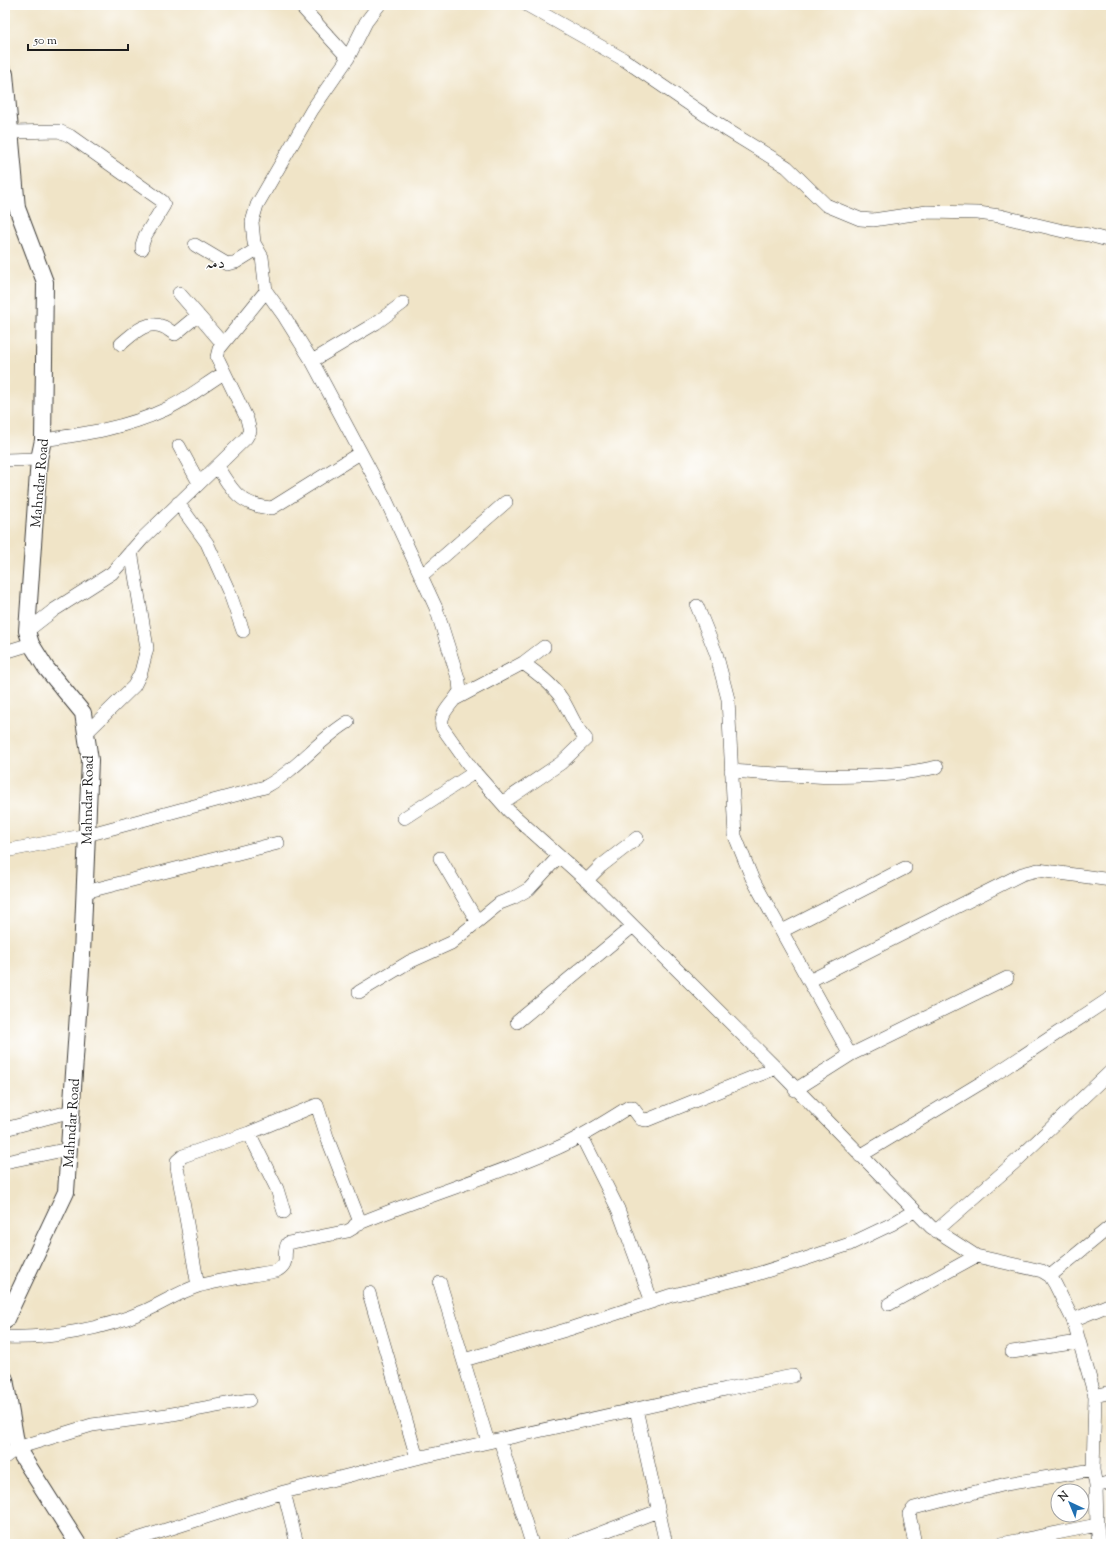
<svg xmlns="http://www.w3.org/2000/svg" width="1116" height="1549" viewBox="0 0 1116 1549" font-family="'Sorts Mill Goudy',Amiri,serif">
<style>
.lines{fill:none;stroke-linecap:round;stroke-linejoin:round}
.minor-casing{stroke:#3c3a36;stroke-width:14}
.tertiary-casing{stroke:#3c3a36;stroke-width:18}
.minor{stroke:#fff;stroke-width:13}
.tertiary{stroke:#fff;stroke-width:16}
.labels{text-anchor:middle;stroke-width:3;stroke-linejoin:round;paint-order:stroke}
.street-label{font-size:14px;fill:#1c1c1c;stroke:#fff}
.quarter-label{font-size:16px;fill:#1c1c1c;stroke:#fff}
</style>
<rect width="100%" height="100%" fill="#fff"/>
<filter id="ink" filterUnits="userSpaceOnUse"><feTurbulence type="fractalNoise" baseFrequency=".025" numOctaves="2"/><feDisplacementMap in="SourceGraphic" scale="8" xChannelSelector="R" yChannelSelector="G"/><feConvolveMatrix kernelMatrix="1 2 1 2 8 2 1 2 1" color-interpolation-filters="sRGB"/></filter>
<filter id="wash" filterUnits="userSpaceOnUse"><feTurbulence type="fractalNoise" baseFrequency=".012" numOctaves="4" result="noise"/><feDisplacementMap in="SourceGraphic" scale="16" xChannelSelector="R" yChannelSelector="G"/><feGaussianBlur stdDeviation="0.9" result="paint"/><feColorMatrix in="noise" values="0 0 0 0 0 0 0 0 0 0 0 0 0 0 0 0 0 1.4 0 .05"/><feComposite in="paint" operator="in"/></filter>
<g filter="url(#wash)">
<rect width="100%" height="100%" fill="#f0e4c7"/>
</g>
<g filter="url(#ink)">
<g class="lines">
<g class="minor-casing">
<path id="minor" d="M300 5 348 58
M379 5 366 22 348 58 312 110 257 205 252 222 254 243 262 257 266 291 284 316 312 361 385 498 436 608 459 681 460 691C454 703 439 712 442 727L471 768 509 811 598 891 776 1068 931 1227 976 1256 1042 1271 1050 1276 1055 1284 1073 1320 1095 1396 1093 1470 1096 1486 1097 1525 1001 1544
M527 5 623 59 727 130 787 167 826 205 860 219 873 220 927 212 978 213 1000 216 1063 231 1089 235 1111 241
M11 132 59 131 70 136 162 201 164 205 145 236 142 245V249
M195 245 227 264 236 262 257 249
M179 293 223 344
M121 344C133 334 146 319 164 327 168 329 171 332 175 334L198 315
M312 361 376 323 403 303
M43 440C84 434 126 428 164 410 185 401 204 385 224 373
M179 446 199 483
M5 460 39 459
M217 466C232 491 241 506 272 508L360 453
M178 503 207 543 230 594 243 631
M421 576 506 502
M697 606 716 653 728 699 735 836 752 878 850 1055
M27 631 54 610 112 573 143 538 246 438 250 431 247 419 217 357 219 349 266 291
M5 652 31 644
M457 698 523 663 544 647
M86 733 134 686 141 672 147 648 131 551
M731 771C799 776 870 782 937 767
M502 803 561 763 586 739C574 726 571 713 562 699 552 684 537 673 523 663
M404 818 475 772
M5 851 87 835 265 787C297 770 318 740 348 722
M440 858 477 921
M586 881 601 866 637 838
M85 892 278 843
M782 931 905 868
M809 981 1022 874 1038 870 1111 880
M359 992 409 962 451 943 500 903 513 898 529 889 559 856
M517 1022 633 926
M795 1090 850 1055 1007 978
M5 1129 72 1111
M249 1133 277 1189 284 1212
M581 1135 618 1209 652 1302
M860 1156 994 1075 1109 999
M5 1162 69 1149
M936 1231 1014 1163 1111 1071
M1050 1276 1111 1226
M440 1283 488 1442
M198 1286 177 1167V1161L183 1156 249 1133 317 1105 328 1140 360 1222
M369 1293 417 1458
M889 1304 976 1256
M1073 1320 1111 1304
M5 1337C51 1339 103 1329 145 1311 163 1303 179 1292 198 1286 223 1279 250 1276 276 1271 292 1262 281 1254 288 1243L348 1231 353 1228 355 1225C422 1197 491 1177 557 1148 582 1137 606 1121 629 1107H632L641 1119 647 1120 776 1068
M1012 1352 1079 1342
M464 1360 569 1329 669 1296 744 1278 805 1259 850 1244 892 1224 914 1211
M1095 1396 1111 1392
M636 1409 666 1544
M500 1440 532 1544
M5 1457 17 1448 92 1425 167 1415 249 1400
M1096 1486 1111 1482
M284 1492 297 1544
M1097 1525 1099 1544
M122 1544 284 1492 417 1458 726 1389 793 1376
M572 1544 658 1511
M915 1544 909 1514 914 1508 1006 1484 1093 1470"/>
</g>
<g class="tertiary-casing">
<path id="tertiary" d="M5 74 17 208 45 282 43 440 39 459 27 631 31 644 46 668 83 713 90 760 82 954 66 1192 5 1321
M5 1379 17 1448 78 1544"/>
</g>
<use href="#minor" class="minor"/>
<use href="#tertiary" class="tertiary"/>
</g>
</g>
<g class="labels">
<g class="street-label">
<text transform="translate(39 483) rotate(-85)" y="5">Mahndar Road</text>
<text transform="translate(87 800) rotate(-89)" y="5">Mahndar Road</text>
<text transform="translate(71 1123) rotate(-86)" y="5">Mahndar Road</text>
</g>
<g class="quarter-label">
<text x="215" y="268">دمہ</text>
</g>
</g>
<rect width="1116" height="1549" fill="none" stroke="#fff" stroke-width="20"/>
<g transform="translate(1070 1503) rotate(316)"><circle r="19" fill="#ffffff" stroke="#a4a4a4"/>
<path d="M0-3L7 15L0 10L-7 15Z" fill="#1f6fb2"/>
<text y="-6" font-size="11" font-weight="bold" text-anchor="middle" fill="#1c1c1c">N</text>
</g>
<path d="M28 44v6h100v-6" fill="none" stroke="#1c1c1c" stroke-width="2"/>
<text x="34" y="44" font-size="12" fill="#1c1c1c" stroke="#ffffff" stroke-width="3" paint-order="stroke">50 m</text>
</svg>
